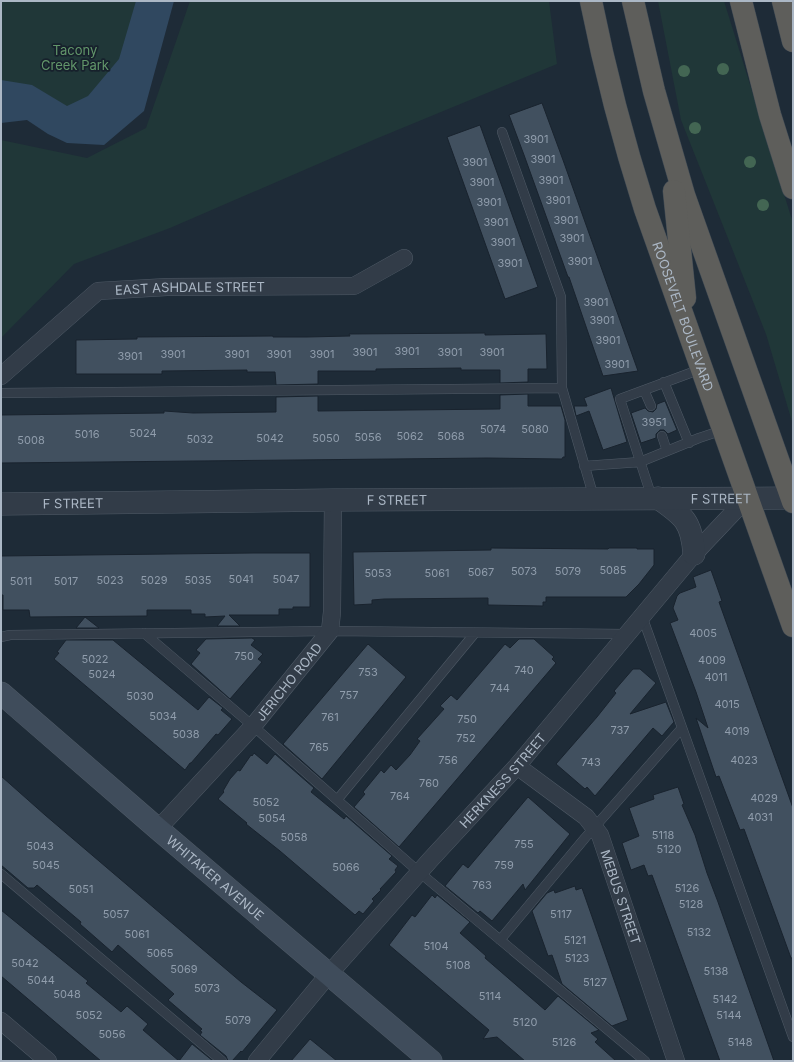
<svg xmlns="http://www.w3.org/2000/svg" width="794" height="1062" viewBox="0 0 794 1062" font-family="Inter,sans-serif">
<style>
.green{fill:#203738}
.water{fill:#304860}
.building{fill:#41505f;stroke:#19232e}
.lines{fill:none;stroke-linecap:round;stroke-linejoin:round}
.service-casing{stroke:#4f5a66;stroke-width:10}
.minor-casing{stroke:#4f5a66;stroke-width:18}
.tertiary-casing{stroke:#4f5a66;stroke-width:23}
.secondary-casing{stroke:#4f5a66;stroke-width:23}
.trunk-casing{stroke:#3c4752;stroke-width:23}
.service{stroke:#323c48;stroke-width:9}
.minor{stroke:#323c48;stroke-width:17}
.tertiary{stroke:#323c48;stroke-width:22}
.secondary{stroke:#3f4c5b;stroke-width:22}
.trunk{stroke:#5e5e5b;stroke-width:22}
.tree{fill:#436653}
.labels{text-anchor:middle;stroke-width:3.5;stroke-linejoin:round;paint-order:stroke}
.number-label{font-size:11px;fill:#909dac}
.park-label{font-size:13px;fill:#62966a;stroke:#17212c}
.street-label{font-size:13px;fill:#abb7c5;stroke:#17212c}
</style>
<rect width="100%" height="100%" fill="#1e2b37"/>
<path class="green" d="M1 1H158L113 118 1 107Z
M190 1H549L557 64 378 138 170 228 74 264 1 338V140L87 158 146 128Z
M658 1H724L793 223V425L766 334 681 120Z"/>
<path class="water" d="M136 1H174L144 111 104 145 67 143 48 134 27 120 1 123V80L32 85 67 106 88 96 119 59Z"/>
<path class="building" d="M542 103 563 160 638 371 603 376 569 277H568L524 155 509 115Z
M480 125 538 287 505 299 447 137Z
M485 333V335L546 334 547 369H528V382L500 383V370H461V368L376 369V371H318V384L276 385 275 372H247V370L162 371V374H76V340L137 339V337L273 336V337H307L350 336 349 334Z
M611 388 627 442 603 450 589 411 576 416 574 406H587L584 398Z
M528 394V406H561L565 420V457H563L562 459 487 458 1 463V415L164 413V411L193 413 276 412V397L318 396V411L500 409V395Z
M665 401 677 430 668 434 664 430H660L656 434V438L641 443 631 413 645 408 648 411 653 412 656 409 657 404Z
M491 548 608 549 609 548H637V549H654V565L639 584 626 597H546V602H543V606L488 605V598L384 599 372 600V604L354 605 353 552 491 550Z
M253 553H310V607H293V609H279V615H229L240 626H217L225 616 205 617V614H191V610H147V616L30 617 29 610H3V595H1V556Z
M711 570 722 601 719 602 793 808V958H791L744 829 740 830 719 776 716 777 696 718 708 728 696 692 670 623 678 620 673 608 677 596 680 593 696 587 693 577Z
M85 617 99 628H76Z
M252 638 255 640 251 645 263 654 258 659 262 662 230 699 191 664 200 653 196 650 206 639Z
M519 639H534L554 657 552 659 556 663 399 847 354 807 365 794 363 792 381 770 384 773 391 765 396 770 410 755 420 741 417 739 444 709 440 706 451 695 457 700 505 644 510 648Z
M66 640H113L198 710 209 697 223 708 221 710 232 719 218 735 216 734 191 763H190L185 770 54 659 59 653 57 652Z
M368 644 406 677 322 779 283 744Z
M633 669H640L656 683 630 714 666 702 674 722 662 736 653 728 595 796 587 787 585 789 556 764 597 717 616 693 614 691Z
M254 753 267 764 275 754 314 788 311 792 344 819 346 816 392 856 389 859 398 866 395 870 396 872 380 889 381 890 372 899 374 901 363 914 359 911 355 915 280 851 246 824 247 823 218 799 224 792 223 791 230 779 238 770 240 771 251 755 252 756Z
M1 776 45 815 241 982 277 1010 242 1052 241 1051 232 1061H228L226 1056 200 1035 202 1032 200 1031 202 1029 168 1000 174 994 118 945 112 952 80 924 81 922 37 885 34 888H28L1 865Z
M678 787 684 804 682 805 695 835 707 873 718 902 774 1061H720L652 875 648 876 644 865 631 870 622 843 639 836 629 808 654 799 653 795Z
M528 797 570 834 525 890 523 884 492 921 480 911 478 913 445 886 463 864 468 868Z
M575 886 576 890 582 888 628 1020 612 1026 562 984 552 955 548 956 532 911 547 893 554 890 555 893Z
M432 895 435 898 437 895 470 922 460 933 486 956 485 958 545 1010 558 996 599 1030 591 1033 598 1039 595 1042 616 1061H525L497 1037 483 1039 489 1030 389 945 412 915 415 917Z
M1 910 88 981 86 983 121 1012 127 1006 148 1024 143 1030 179 1061H101L1 976Z
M310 1039 337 1061H291Z
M192 1044 213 1061H179Z"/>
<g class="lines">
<g class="service-casing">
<path id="service" d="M502 132 561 297 562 388 594 498
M664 382 689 443
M644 390 651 406
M1 393 562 388
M662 436 667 451
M584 466 640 462 699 438 723 430
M652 498 620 399 701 369
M642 616 793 1037
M144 633 253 726 419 872 645 1061
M1 637 10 635 330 631 627 634
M337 800 475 633
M1 874 222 1061
M500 940 585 838 682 728"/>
</g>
<g class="minor-casing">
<g id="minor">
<path id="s1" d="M1 376 98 291 167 287 354 286 404 258"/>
<path id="s2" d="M517 766 586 817 600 835 676 1061"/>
<path id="s3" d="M158 829 253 726 330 631 332 612 333 500"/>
<path d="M1 1021 48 1061"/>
<path id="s4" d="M257 1061 329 974 431 859 517 766 694 554 747 498"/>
</g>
</g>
<g class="tertiary-casing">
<g id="tertiary">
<path d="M658 498C684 516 692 522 694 554"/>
<path id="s5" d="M1 504 333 500 793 498"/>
</g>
</g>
<g class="secondary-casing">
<g id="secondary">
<path id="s6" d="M1 693 158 829 431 1061"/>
</g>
</g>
<g class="trunk-casing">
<g id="trunk">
<path id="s7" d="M591 1C605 71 623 140 645 209L793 626"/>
<path d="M633 1 654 91 684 195 793 502"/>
<path d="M741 1 770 115 793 188"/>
<path d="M783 1 793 41"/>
<path d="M674 191 685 298"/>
</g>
</g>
<use href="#service" class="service"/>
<use href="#minor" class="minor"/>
<use href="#tertiary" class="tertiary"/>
<use href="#secondary" class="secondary"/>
<use href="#trunk" class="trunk"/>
</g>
<g class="tree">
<circle cx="723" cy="69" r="6"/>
<circle cx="684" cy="71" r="6"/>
<circle cx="695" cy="128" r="6"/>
<circle cx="750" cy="162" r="6"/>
<circle cx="763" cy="205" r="6"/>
</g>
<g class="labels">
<g class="number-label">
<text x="536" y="143">3901</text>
<text x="543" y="163">3901</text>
<text x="475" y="166">3901</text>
<text x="551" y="184">3901</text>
<text x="482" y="186">3901</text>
<text x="558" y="204">3901</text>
<text x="489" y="206">3901</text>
<text x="566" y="224">3901</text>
<text x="496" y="226">3901</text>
<text x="572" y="242">3901</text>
<text x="503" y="246">3901</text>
<text x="580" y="265">3901</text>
<text x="510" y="267">3901</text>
<text x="596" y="306">3901</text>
<text x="602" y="324">3901</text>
<text x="608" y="344">3901</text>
<text x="407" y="355">3901</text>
<text x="365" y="356">3901</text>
<text x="450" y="356">3901</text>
<text x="492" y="356">3901</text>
<text x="173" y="358">3901</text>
<text x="237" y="358">3901</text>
<text x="279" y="358">3901</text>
<text x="322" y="358">3901</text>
<text x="130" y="360">3901</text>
<text x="617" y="368">3901</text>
<text x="654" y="426">3951</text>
<text x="493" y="433">5074</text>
<text x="535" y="433">5080</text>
<text x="143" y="437">5024</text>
<text x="87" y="438">5016</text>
<text x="410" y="440">5062</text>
<text x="451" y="440">5068</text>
<text x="368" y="441">5056</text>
<text x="270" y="442">5042</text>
<text x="326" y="442">5050</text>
<text x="200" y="443">5032</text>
<text x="31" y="444">5008</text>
<text x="613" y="574">5085</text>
<text x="524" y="575">5073</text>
<text x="568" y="575">5079</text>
<text x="481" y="576">5067</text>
<text x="378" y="577">5053</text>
<text x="437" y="577">5061</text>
<text x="241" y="583">5041</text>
<text x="286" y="583">5047</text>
<text x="110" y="584">5023</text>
<text x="154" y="584">5029</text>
<text x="198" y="584">5035</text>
<text x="21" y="585">5011</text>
<text x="66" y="585">5017</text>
<text x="703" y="637">4005</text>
<text x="244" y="660">750</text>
<text x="95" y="663">5022</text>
<text x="712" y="664">4009</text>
<text x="524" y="674">740</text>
<text x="368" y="676">753</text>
<text x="102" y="678">5024</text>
<text x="716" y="681">4011</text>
<text x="500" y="692">744</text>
<text x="349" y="699">757</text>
<text x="140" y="700">5030</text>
<text x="727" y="708">4015</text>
<text x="163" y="720">5034</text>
<text x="330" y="721">761</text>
<text x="467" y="723">750</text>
<text x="620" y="734">737</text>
<text x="737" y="735">4019</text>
<text x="186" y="738">5038</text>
<text x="466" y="742">752</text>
<text x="319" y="751">765</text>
<text x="448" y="764">756</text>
<text x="744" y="764">4023</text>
<text x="591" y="766">743</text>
<text x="429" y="787">760</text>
<text x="400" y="800">764</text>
<text x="764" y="802">4029</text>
<text x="266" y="806">5052</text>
<text x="760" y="821">4031</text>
<text x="272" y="822">5054</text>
<text x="663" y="839">5118</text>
<text x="294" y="841">5058</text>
<text x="524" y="848">755</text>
<text x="40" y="850">5043</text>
<text x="669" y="853">5120</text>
<text x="46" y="869">5045</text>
<text x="504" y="869">759</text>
<text x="346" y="871">5066</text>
<text x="482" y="889">763</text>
<text x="687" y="892">5126</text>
<text x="81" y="893">5051</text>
<text x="691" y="908">5128</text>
<text x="116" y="918">5057</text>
<text x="561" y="918">5117</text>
<text x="699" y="936">5132</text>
<text x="137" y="938">5061</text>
<text x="575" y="944">5121</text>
<text x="436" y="950">5104</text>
<text x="160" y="957">5065</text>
<text x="577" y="962">5123</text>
<text x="25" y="967">5042</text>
<text x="458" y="969">5108</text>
<text x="184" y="973">5069</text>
<text x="716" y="975">5138</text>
<text x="41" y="984">5044</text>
<text x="595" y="986">5127</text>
<text x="207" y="992">5073</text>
<text x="67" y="998">5048</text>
<text x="490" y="1000">5114</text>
<text x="725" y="1003">5142</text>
<text x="89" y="1019">5052</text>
<text x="729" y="1019">5144</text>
<text x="238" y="1024">5079</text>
<text x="525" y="1026">5120</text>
<text x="112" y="1038">5056</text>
<text x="564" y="1046">5126</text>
<text x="740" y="1046">5148</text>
</g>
<g class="park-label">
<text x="75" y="55">Tacony<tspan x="75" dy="15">Creek Park</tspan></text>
</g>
<g class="street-label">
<text dy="5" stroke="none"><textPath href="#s1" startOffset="221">EAST ASHDALE STREET</textPath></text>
<text dy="5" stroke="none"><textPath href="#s7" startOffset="329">ROOSEVELT BOULEVARD</textPath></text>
<text dy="5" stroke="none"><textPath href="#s5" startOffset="720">F STREET</textPath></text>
<text dy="5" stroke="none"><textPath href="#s5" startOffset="396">F STREET</textPath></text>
<text dy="5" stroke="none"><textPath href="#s5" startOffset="72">F STREET</textPath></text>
<text dy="5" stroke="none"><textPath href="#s3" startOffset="197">JERICHO ROAD</textPath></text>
<text dy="5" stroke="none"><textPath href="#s4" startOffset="373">HERKNESS STREET</textPath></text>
<text dy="5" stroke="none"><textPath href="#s6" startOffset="283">WHITAKER AVENUE</textPath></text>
<text dy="5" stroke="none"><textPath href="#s2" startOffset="174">MEBUS STREET</textPath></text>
</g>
</g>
<rect width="794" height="1062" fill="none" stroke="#abb7c5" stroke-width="4"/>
</svg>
